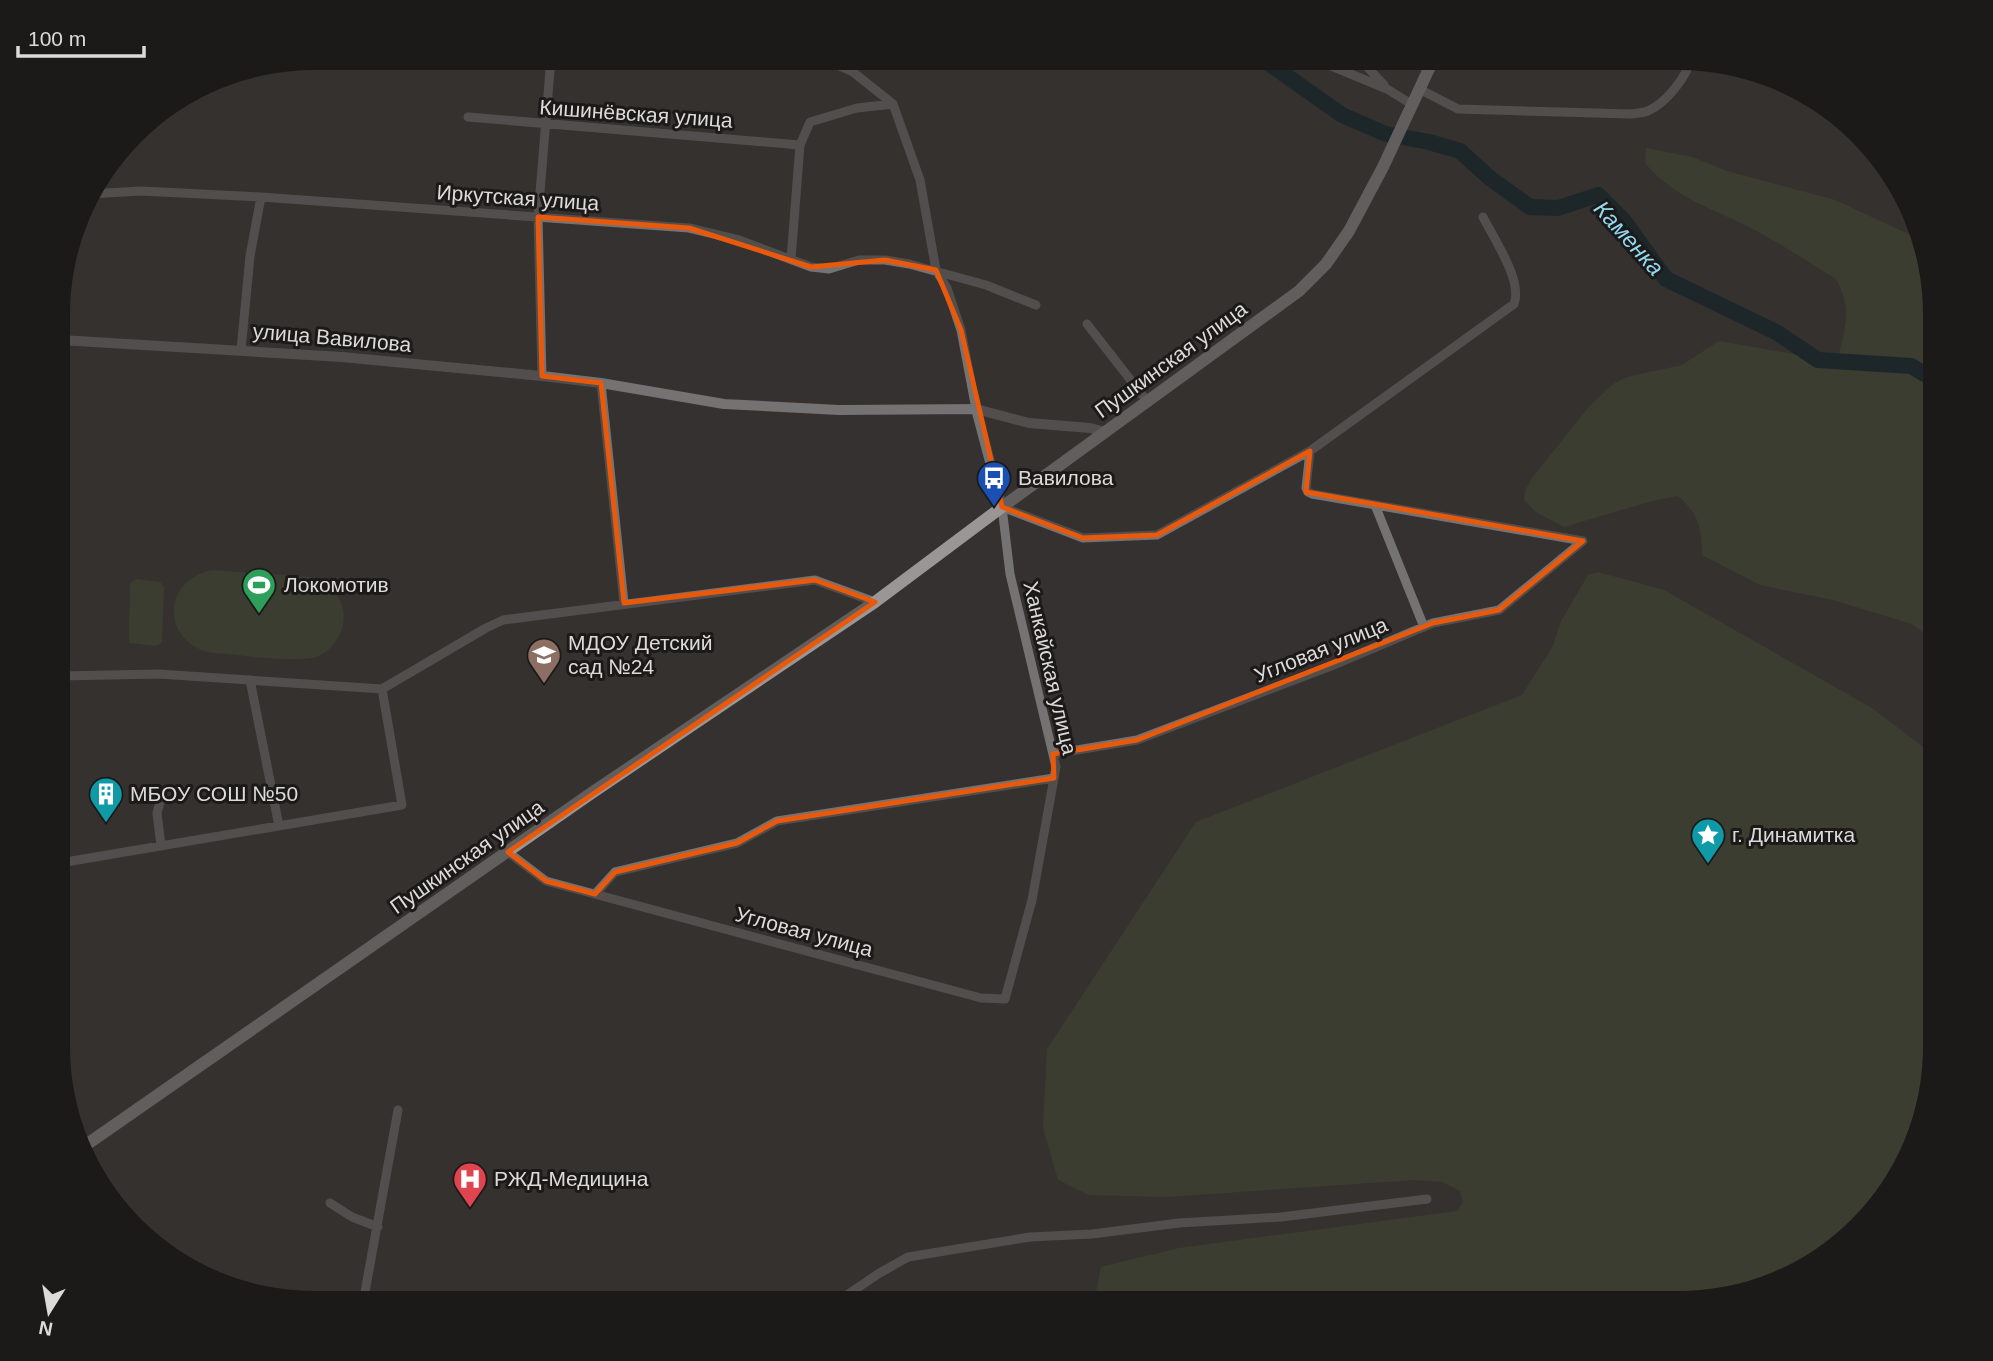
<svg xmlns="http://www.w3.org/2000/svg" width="1993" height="1361" viewBox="0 0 1993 1361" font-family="Helvetica,sans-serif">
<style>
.green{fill:#424d31}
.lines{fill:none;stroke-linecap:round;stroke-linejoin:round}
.river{stroke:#001b24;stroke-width:16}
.minor{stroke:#747272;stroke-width:9}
.tertiary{stroke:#747272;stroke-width:10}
.secondary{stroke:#999695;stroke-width:12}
.marked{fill:none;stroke:#e8590c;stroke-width:5;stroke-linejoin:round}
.labels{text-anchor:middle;stroke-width:6;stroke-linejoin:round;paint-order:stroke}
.street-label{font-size:21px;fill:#dddbd9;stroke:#1b1a19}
.poi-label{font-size:21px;fill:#dddbd9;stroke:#1b1a19;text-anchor:start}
.water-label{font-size:23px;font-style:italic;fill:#93d8f1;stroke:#1b1a19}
</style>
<rect width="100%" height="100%" fill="#353130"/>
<path class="green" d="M1646 148 1692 157 1727 171 1835 200 1917 238 1935 298V642L1912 624 1833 600 1760 585 1702 555C1701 526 1700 516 1678 496L1652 501 1564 527 1536 512 1524 500 1526 489 1532 478 1588 408 1613 384 1627 377 1682 365 1719 341 1810 357 1839 353C1847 324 1851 306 1836 279 1808 262 1780 243 1751 228 1713 209 1673 197 1645 163Z
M212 570 310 577C326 582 339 592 343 609 347 629 335 650 316 657 297 663 231 654 207 652 160 637 164 580 212 570Z
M1598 572 1664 590 1872 708 1935 756V1063L1922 1130 1882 1203 1793 1277 1679 1303H1094L1101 1267 1179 1248 1457 1211 1463 1202 1460 1191 1442 1182 1414 1180 1166 1197 1089 1195 1058 1180 1043 1127 1047 1049 1196 822 1522 695 1553 646 1561 621 1588 575Z
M135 579 160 582 164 587 162 641 160 644 156 646 129 643 130 584Z"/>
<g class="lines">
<path class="river" d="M1261 58 1342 115 1386 134 1429 142 1460 151 1491 179 1530 207 1558 208 1598 195 1624 221 1666 279 1776 332 1818 360 1911 366 1935 380"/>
<path class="minor" d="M821 58 853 72 893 104 920 180 936 270 947 288 961 330 976 409
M1312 58 1387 89 1413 105
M1359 58 1384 85
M1419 89 1458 109 1631 114C1636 113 1643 113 1648 111 1666 103 1687 77 1691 58
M468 117 800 145
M89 194 141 191 261 197 689 228 739 240 811 267 829 269 859 260H885L909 264 986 285 1036 305
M791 259 800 145 810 122 857 108 893 104
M1087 324 1147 401
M241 350 250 256 261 197
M542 376 538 217 551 58
M601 383 624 603
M1310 451 1306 488 1308 492 1312 494 1583 541
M1375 505 1424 627
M60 676 159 674 382 689 486 628 503 620 815 580 875 602
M250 680 279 826
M1053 754 1137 740 1331 666 1433 623 1499 610 1583 541
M161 846 157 813 162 795
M508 852 546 881 981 998 1005 999 1032 900 1056 767 1010 574 1002 507 1083 538 1157 535 1310 451 1514 304C1523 281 1494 239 1483 217
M60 863 402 805 382 689
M595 894 615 872 737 843 777 821 1054 778
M330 1203 352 1217 378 1227
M363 1303 398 1110
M839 1303 847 1295 878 1274 908 1257 1030 1237 1092 1234 1179 1223 1281 1217 1427 1199"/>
<path class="tertiary" d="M60 340 342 357 542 376 601 383 724 404 839 410 976 409 1029 423 1090 428 1105 432
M976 409 1002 507"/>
<path class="secondary" d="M83 1147 593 792 875 602 1002 507 1299 291 1326 264 1349 231 1383 167 1434 58"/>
</g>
<path d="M0 0H1993V1361H0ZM538 217 689 228 811 267 885 260 936 270 961 330 1002 507 1083 538 1157 535 1310 451 1306 492 1583 541 1499 610 1433 623 1137 740 1053 754 1054 778 777 821 737 843 615 872 595 894 546 881 508 852 875 602 815 580 624 603 601 383 542 376Z" fill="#353130" fill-opacity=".55" fill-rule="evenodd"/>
<path class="marked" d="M538 217 689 228 811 267 885 260 936 270 961 330 1002 507 1083 538 1157 535 1310 451 1306 492 1583 541 1499 610 1433 623 1137 740 1053 754 1054 778 777 821 737 843 615 872 595 894 546 881 508 852 875 602 815 580 624 603 601 383 542 376Z"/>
<defs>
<g id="bus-pin" transform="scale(1.75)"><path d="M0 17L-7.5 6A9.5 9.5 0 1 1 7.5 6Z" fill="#1a4fb4" stroke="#1b1a19"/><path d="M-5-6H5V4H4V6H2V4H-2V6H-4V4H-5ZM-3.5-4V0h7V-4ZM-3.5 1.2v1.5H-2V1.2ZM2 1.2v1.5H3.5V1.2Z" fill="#fff"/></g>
<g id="stadium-pin" transform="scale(1.75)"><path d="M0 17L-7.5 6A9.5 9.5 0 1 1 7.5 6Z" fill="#2e9e5b" stroke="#1b1a19"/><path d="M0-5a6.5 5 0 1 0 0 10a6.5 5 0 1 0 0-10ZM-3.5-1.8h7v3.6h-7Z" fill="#fff"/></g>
<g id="school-pin" transform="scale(1.75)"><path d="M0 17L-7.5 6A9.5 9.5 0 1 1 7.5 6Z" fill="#8d6e63" stroke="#1b1a19"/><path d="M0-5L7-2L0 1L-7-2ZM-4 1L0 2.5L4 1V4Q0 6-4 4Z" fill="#fff"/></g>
<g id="building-pin" transform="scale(1.75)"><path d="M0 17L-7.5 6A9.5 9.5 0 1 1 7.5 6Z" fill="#0f9aa8" stroke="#1b1a19"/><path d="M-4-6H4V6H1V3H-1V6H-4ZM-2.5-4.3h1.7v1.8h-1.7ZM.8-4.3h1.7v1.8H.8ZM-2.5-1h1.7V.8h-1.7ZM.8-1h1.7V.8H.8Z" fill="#fff"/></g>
<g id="sight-pin" transform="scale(1.75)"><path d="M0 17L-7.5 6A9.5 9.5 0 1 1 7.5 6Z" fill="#0f9aa8" stroke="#1b1a19"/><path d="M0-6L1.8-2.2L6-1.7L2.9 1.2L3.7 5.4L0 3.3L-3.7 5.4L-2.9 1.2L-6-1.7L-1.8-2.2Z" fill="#fff"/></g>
<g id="hospital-pin" transform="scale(1.75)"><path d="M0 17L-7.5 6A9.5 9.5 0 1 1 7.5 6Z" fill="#e0444e" stroke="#1b1a19"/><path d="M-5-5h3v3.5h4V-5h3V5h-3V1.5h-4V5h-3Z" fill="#fff"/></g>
</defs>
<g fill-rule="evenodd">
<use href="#bus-pin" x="994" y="478"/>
<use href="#stadium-pin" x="259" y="585"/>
<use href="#school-pin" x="544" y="655"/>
<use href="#building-pin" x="106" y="794"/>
<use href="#sight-pin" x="1708" y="835"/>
<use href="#hospital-pin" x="470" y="1179"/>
</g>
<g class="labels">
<g class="street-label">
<text transform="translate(636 114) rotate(4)" y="7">Кишинёвская улица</text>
<text transform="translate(518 198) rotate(4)" y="7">Иркутская улица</text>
<text transform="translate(332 338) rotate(5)" y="7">улица Вавилова</text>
<text transform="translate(1171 360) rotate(-36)" y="7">Пушкинская улица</text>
<text transform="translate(1321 650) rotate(-22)" y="7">Угловая улица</text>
<text transform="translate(1050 668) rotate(77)" y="7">Ханкайская улица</text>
<text transform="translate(467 857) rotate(-35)" y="7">Пушкинская улица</text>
<text transform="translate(804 932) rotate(15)" y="7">Угловая улица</text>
</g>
<g class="poi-label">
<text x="1018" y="485">Вавилова</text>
<text x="284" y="592">Локомотив</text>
<text x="568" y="650">МДОУ Детский<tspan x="568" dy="24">сад №24</tspan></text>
<text x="130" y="801">МБОУ СОШ №50</text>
<text x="1732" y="842">г. Динамитка</text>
<text x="494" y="1186">РЖД-Медицина</text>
</g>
<g class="water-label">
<text transform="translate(1629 238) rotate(48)" y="8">Каменка</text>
</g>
</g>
<path d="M0 0H1993V1361H0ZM314 70H1679A244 244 0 0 1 1923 314V1047A244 244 0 0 1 1679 1291H314A244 244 0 0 1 70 1047V314A244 244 0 0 1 314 70Z" fill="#1b1a19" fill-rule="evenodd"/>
<g transform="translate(49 1312) rotate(191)" stroke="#1b1a19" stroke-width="5" paint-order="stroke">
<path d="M0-5L12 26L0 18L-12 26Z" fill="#dddbd9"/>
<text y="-10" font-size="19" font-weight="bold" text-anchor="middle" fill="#dddbd9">N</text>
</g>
<path d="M18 46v10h126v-10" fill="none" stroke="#dddbd9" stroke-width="3.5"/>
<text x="28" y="46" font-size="21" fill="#dddbd9" stroke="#1b1a19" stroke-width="5" paint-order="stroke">100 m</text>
</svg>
